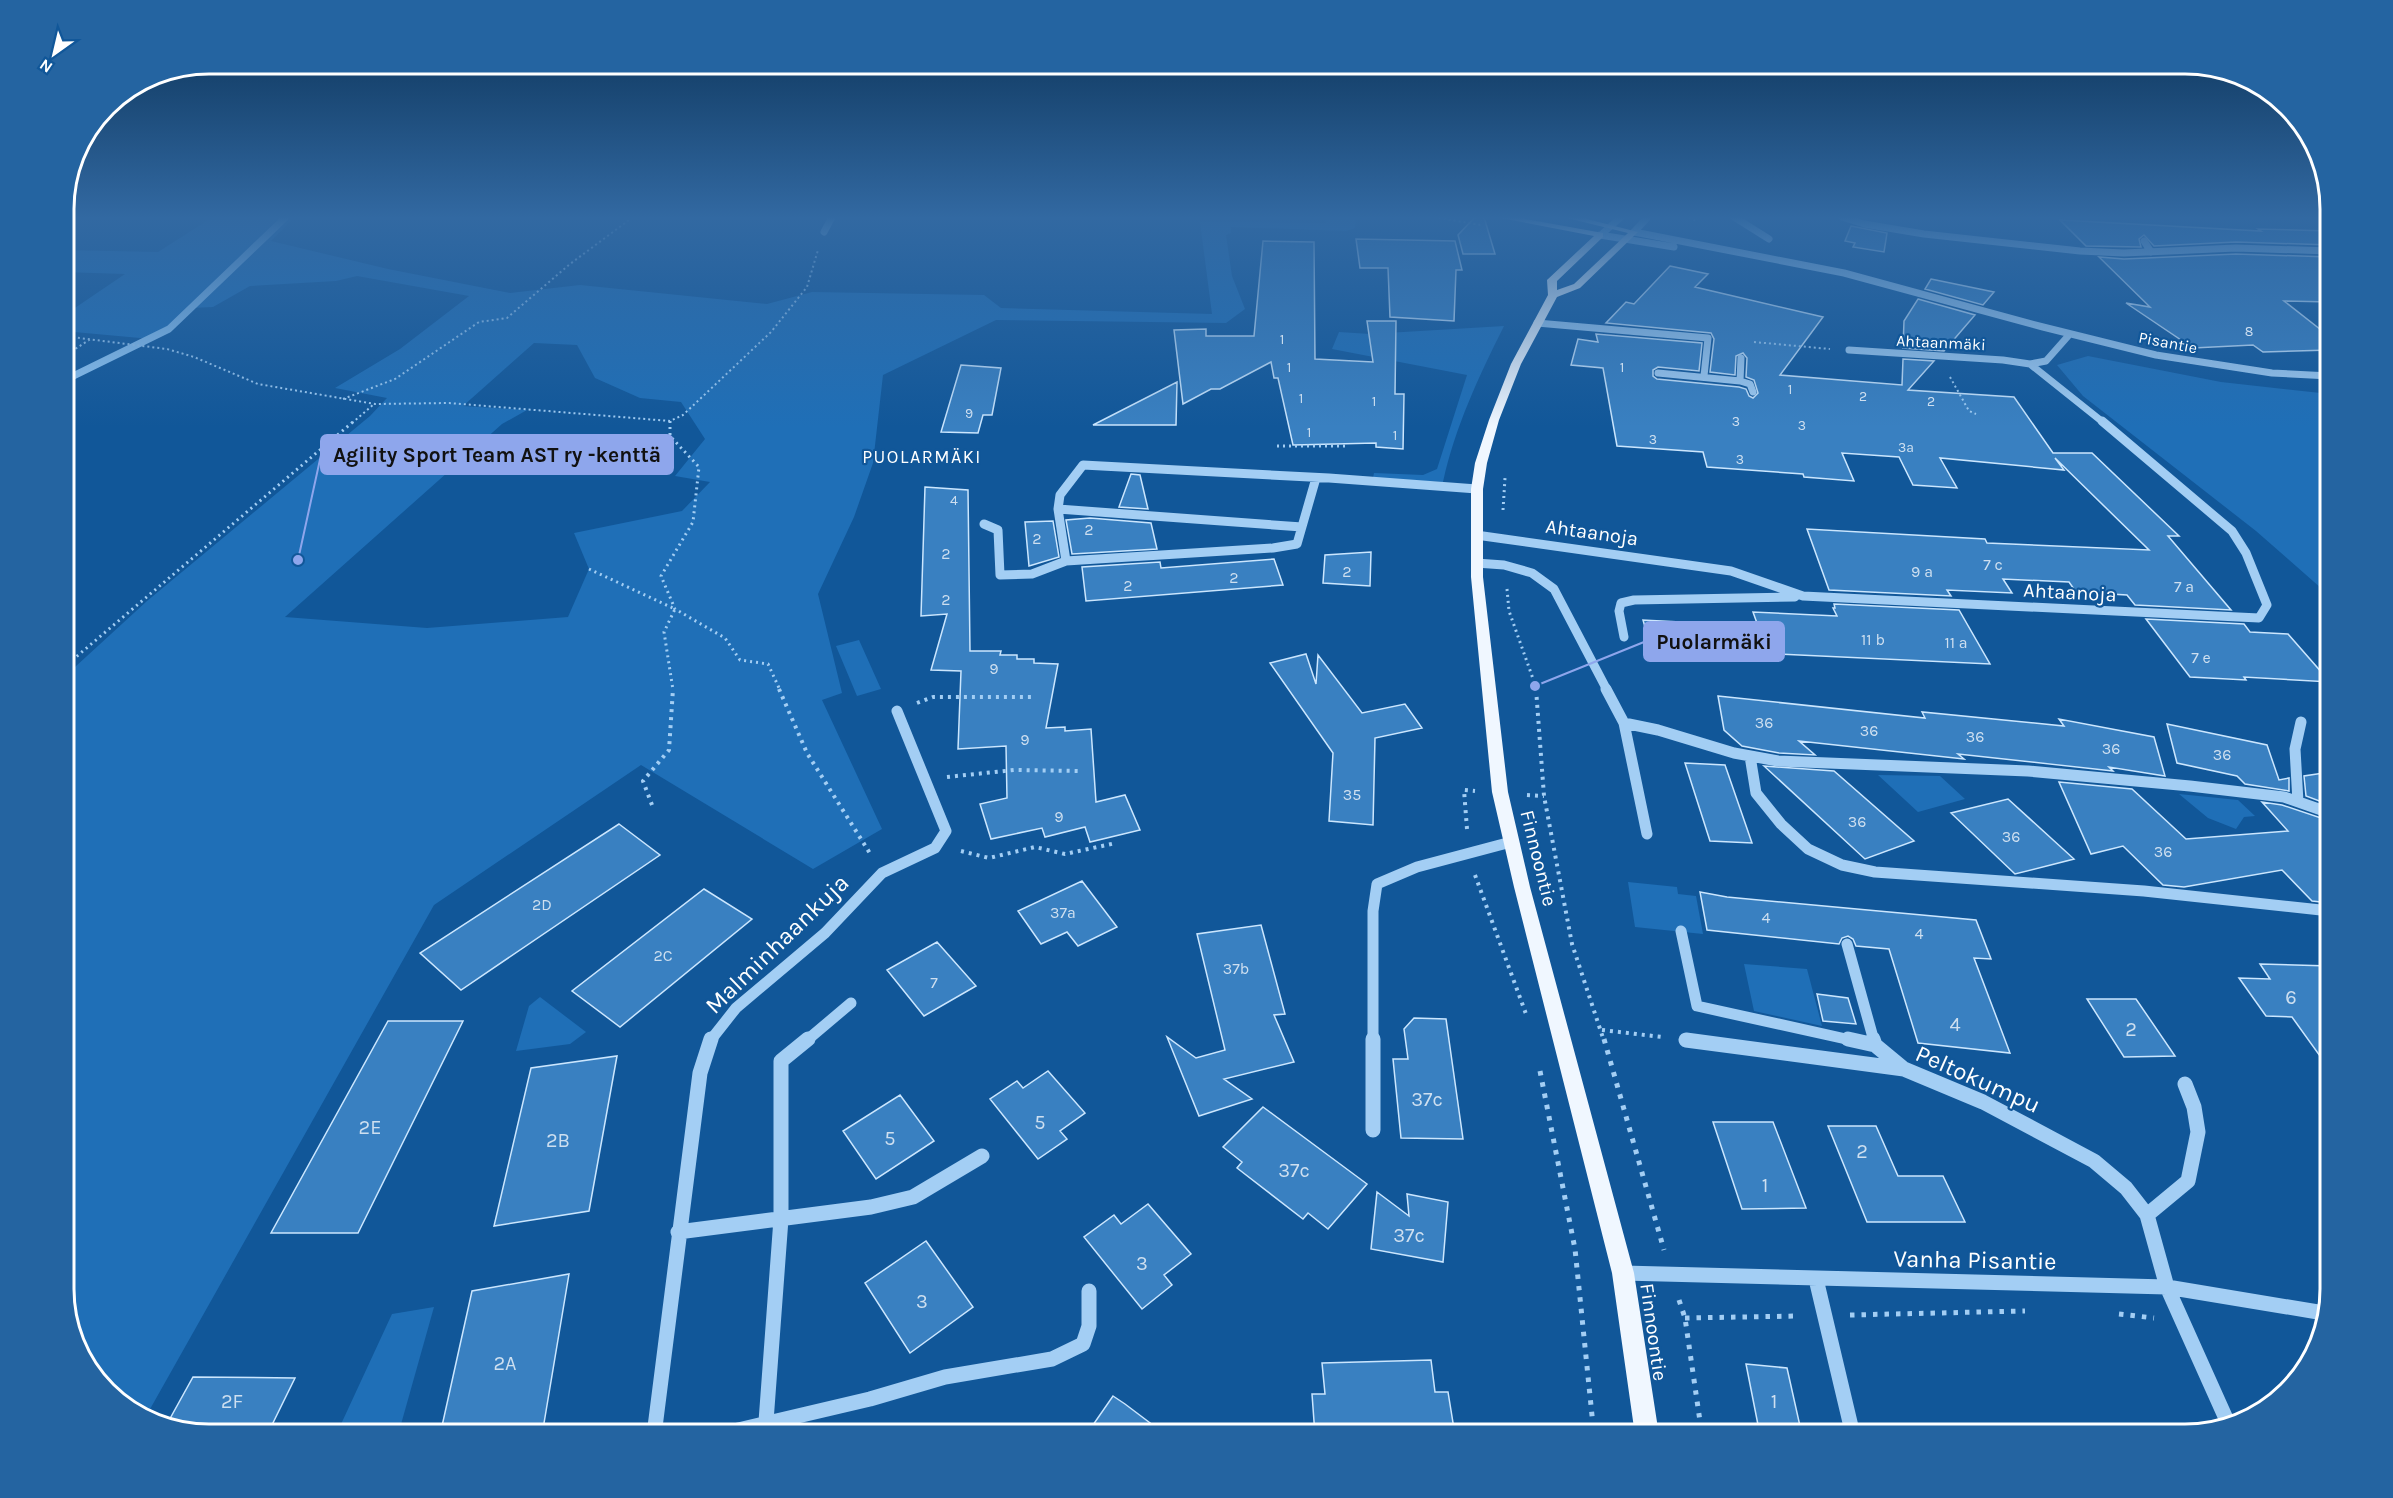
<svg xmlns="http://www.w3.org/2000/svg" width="2393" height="1498" viewBox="0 0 2393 1498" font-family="Karla,sans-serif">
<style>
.green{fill:#1f6fb7;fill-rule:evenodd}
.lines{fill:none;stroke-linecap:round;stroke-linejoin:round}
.stream{stroke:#95caf7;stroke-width:7}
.building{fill:#3980c1;stroke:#cbe6fe;stroke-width:1.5}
.path-far3{stroke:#a3cef4;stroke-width:2;stroke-dasharray:2 3;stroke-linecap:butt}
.path-far2{stroke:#a3cef4;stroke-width:3;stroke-dasharray:2 4;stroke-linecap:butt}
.path-far1{stroke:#a3cef4;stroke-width:4;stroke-dasharray:3 5;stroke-linecap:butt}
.path{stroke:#a3cef4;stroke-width:5;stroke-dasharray:4.5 7;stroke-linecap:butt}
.minor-far3{stroke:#a3cef4;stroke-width:7}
.minor-far2{stroke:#a3cef4;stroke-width:9}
.minor-far1{stroke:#a3cef4;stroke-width:11}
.minor{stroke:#a3cef4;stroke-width:15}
.major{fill:#f0f7ff;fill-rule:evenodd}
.labels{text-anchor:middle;stroke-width:4.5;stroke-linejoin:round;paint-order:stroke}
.far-number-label{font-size:14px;fill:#cedff0}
.far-street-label{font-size:16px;fill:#fff;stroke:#115799}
.number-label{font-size:16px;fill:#cedff0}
.far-neighbourhood-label{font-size:18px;letter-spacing:1.5px;fill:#fff;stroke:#115799}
.street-label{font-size:20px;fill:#fff;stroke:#115799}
.near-number-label{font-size:20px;fill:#cedff0}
.near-street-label{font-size:24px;fill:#fff;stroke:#115799}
.rim{fill:none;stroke:#fff;stroke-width:3}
.leader{fill:none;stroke:#8ea6ec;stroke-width:2}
.callout-dot{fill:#8ea6ec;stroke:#115799;stroke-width:2}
.callout{fill:#8ea6ec;stroke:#8ea6ec;stroke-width:2}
.callout-label{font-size:21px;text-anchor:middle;font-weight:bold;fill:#111}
</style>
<rect width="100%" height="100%" fill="#115799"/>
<path class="green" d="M213 217H295L271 241 388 269 510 293 580 285 767 304 812 292 984 295 1001 308 1212 314 1200 222 1326 223 1325 217H1356L1355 228 1346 231 1231 227V233L1226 235 1232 276 1245 309 1226 323 996 320 883 375 873 463 854 517 818 594 842 693 822 700 882 829 813 869 641 765 434 905 145 1418 136 1415 83 1362 63 1299V678L147 601 370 416 387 398 335 388 400 349 469 296 357 276 336 281 250 286 213 307 191 308 169 329 151 339 63 331V316L125 274 63 272V250L158 252ZM534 343 577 345 595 378 640 398 681 402 705 439 675 476 710 482 682 511 574 533 589 569 568 617 427 628 285 617 502 424 527 410 463 406Z
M1504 326C1479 376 1455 427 1443 482L1373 478 1374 473 1423 475 1437 469 1467 375 1332 349 1339 332 1370 334Z
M2088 356 2221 382 2330 394V596L2256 531 2083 396 2057 365Z
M859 640 881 689 857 696 836 646Z
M1878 775 1940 776 1965 799 1918 812Z
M2179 794 2238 800 2255 816 2244 817 2236 829 2208 818Z
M1628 882 1677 887 1678 894 1696 896 1703 934 1635 927Z
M1744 964 1807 969 1822 1026 1754 1011Z
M540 997 586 1032 570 1044 516 1051 529 1006Z
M434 1307 398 1435H336L392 1314Z"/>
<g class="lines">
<path class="stream" d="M63 381 169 329 286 217"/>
</g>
<path class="building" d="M1475 217H1484L1495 254H1463L1458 235Z
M2060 220 2261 231 2258 229 2330 231V245L2236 242 2154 246 2144 235 2139 239 2141 247 2086 246Z
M1851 226 1887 233 1884 252 1853 247 1855 243 1845 241Z
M1356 239 1455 241 1462 270H1456L1454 321 1390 317 1388 268H1360Z
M1263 241 1314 242 1315 359 1373 362 1367 321H1396L1395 394H1404L1403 449 1376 447V443L1293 445 1278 378H1274L1271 362 1220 389H1211L1183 404 1174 330 1206 329V336H1254Z
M2236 254 2330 257V302L2284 301 2330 337V350L2263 352 2253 345 2193 348 2126 303 2150 307 2099 257 2124 259Z
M1670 266 1708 274 1695 287 1823 317 1780 375 1902 385 1903 359 1934 361 1908 390 2014 397 2053 453H2092L2179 536H2168L2231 610 2135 605 2127 595 2076 592 2069 582 2003 579 2012 593 1947 590 1951 596 1829 590 1807 529 1985 539 1987 543 2149 550 2055 458 2064 470 1940 458 1957 488 1913 485 1899 457 1842 453 1854 481 1804 477 1803 474 1707 467 1703 452 1617 446 1603 368 1571 365 1578 339 1598 342 1596 334 1702 343 1699 371 1658 367 1653 370V376L1657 379 1739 387 1746 389 1749 396 1753 398 1758 393 1754 380 1746 377 1747 358 1743 353 1736 356 1735 375 1710 372 1714 339 1711 333 1606 323 1626 302 1634 304Z
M1931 279 1994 292 1983 305 1925 289Z
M1918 299 1975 315 1944 351 1903 348 1904 321Z
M961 365 1001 368 992 415H983L978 433 941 432Z
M1177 382 1176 425H1093Z
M1131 474 1140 475 1148 509 1119 507Z
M925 487 968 490 970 651H1001L1000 655H1017V659H1034V663L1058 664 1046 728 1065 727V731L1091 729 1096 802 1125 795 1140 830 1090 842 1085 827 1045 837 1042 828 991 839 980 804 1007 798 1006 746 958 749 961 671 931 670 947 614 921 616Z
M1090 518 1151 523 1157 549 1072 554 1066 520Z
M1053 521 1059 557 1029 566 1025 522Z
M1371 552 1370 586 1323 583 1325 555Z
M1274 559 1283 585 1086 601 1082 567 1160 562 1161 568Z
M1834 604 1959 610 1990 664 1651 648 1643 620 1758 626 1753 612 1837 616 1833 608H1835Z
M2146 619 2244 624 2250 632 2288 634 2330 682 2244 677 2246 680 2190 677Z
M1306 654 1316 684 1318 655 1362 713 1405 704 1422 728 1375 738 1373 825 1329 821 1333 753 1270 663Z
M1718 696 1925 718 1922 712 2064 726 2059 719 2154 737 2165 776 2109 767 2113 771 1958 754 1964 759 1799 741 1815 755 1779 753 1742 746 1724 730Z
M2167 724 2267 745 2279 780 2289 778V791L2245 784 2237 776 2177 763Z
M1685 763 1725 765 1752 843 1710 841Z
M1764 766 1834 771 1914 841 1865 859Z
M2330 772V805L2306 796 2304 776Z
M2059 782 2132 789 2186 839 2288 831 2262 802 2282 805 2330 821V903L2312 901 2282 870 2184 887 2163 885 2123 846 2091 854Z
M2008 799 2074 859 2015 874 1951 813Z
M619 824 660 855 461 990 420 953Z
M1082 881 1117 927 1078 946 1067 932 1041 944 1018 911Z
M704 889 752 919 620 1027 572 991Z
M1700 892 1727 897 1976 920 1991 959 1974 958 2010 1053 1918 1043 1889 949 1856 946 1853 939 1848 936 1842 938 1839 944 1707 930Z
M1261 925 1285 1014 1274 1015 1294 1062 1224 1079 1252 1099 1199 1116 1167 1037 1196 1058 1225 1050 1197 934Z
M937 942 976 986 924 1016 887 970Z
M2260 964 2330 966V1070L2292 1017 2266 1016 2239 978 2270 979Z
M1817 994 1848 998 1856 1024 1823 1021Z
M2087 999H2136L2175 1056 2124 1057Z
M1414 1018 1446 1019 1463 1139 1401 1138 1393 1059H1408L1404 1029Z
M388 1021H463L358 1233H271Z
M617 1056 589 1211 494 1226 531 1068Z
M1048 1071 1085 1113 1060 1131 1067 1139 1038 1159 990 1099 1017 1081 1023 1088Z
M900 1095 934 1141 876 1179 843 1131Z
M1263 1107 1367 1184 1328 1229 1308 1213 1303 1219 1237 1168 1242 1162 1223 1147Z
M1713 1122H1773L1806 1208 1742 1209Z
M1828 1126H1876L1898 1176H1943L1965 1222H1867Z
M1377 1192 1409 1216 1407 1194 1448 1202 1443 1262 1371 1249Z
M1148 1204 1191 1254 1164 1275 1172 1285 1142 1309 1084 1237 1114 1215 1121 1224Z
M926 1241 973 1307 910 1353 865 1283Z
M569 1274 542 1435H440L472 1291Z
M1431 1360 1435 1392H1448L1455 1435H1315L1312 1394H1325L1322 1363Z
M1746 1364 1787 1368 1802 1435H1760Z
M193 1377 295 1378 267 1435H209L167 1424Z
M1113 1396 1125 1404 1166 1435H1086Z"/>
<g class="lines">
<path class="path-far3" d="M1434 217 1481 225
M1689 217 1696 221
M63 336 167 349 194 357 258 384 375 404 449 403 670 421 683 415 771 332 807 287 818 250
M1754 342 1830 349
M63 357 92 338
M1950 377 1969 411 1976 414
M343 399 395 379 479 322 507 318 570 264 633 217
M352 423 374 404"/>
<path class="path-far2" d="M670 421V436L699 467 693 522 661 576 675 609 725 638 740 660 768 664 780 690
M1277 446H1345
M1503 510 1505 478
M589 569 675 609 664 632 673 690
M1507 589 1509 611 1537 690
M63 668 354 421"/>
<path class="path-far1" d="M779 689 807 753 871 855
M1536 689 1544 796 1572 944 1604 1041
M917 703 933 697H1032
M947 777 1014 770 1080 771
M1527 795 1544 796
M652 805 643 781 669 750 673 689
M1467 829 1464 790 1475 791
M961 851 989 858 1035 847 1065 854 1116 843
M1475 875 1526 1014
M1602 1030 1662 1037"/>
<path class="path" d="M1604 1039 1664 1250
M1540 1071 1575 1249 1594 1435
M1679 1300 1685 1318 1702 1435
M2119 1314 2154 1318
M1850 1315 2025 1311
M1685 1318 1800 1316"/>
<path class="minor-far3" d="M1734 217 1769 239
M1842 217 1864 224 1924 234 2080 251 2124 253 2236 248 2330 251
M824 232 832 217
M1634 232 1844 273 2043 327 2156 355 2272 373 2330 376
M1634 232 1648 217
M1603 233 1621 217
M1600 235 1674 247
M2144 241 2151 252
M1537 323 1708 338 1704 376
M2069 335 2046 361 2030 364 2104 423
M1849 350 2003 360 2030 364
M1741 358 1740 381 1750 384 1753 392
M1658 373 1740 381"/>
<path class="minor-far2" d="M1316 478 1297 544 1273 548 1066 561 1058 509 1060 495 1083 465 1329 478 1477 489
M1058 509 1302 527
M984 524 998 530 1000 575 1032 574 1066 561
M1476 535 1731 571 1803 596 2259 618 2267 605 2246 553 2232 531 2102 421
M1476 563 1504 565 1532 573 1554 589 1607 690
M1624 637 1619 611 1621 603 1634 600 1795 597"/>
<path class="minor-far1" d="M1606 689 1624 723 1647 834
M1624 723 1658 730 1734 753 1778 761 2028 771 2190 786 2284 797 2330 813
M1750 756 1756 793 1781 824 1808 849 1842 865 1875 872 2144 891 2330 911
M2298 802 2295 749 2301 722
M1681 931 1697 1006 1855 1041
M1847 944 1874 1041
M1686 1040 1690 1041
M710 1041 736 1008 825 933 882 873 935 848 946 831 897 711
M806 1041 851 1003
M1373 1041V911L1377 884 1417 867 1511 842"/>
<path class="minor" d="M1373 1039V1130
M1848 1039 1875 1045
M1873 1039 1875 1045 1904 1069
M1686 1040 1904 1069 1983 1102 2094 1161 2126 1188 2147 1215 2167 1287 2228 1423
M2147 1215 2188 1181 2198 1132 2194 1107 2185 1084
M678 1232 871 1207 913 1197 982 1156
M1623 1273 2167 1287 2324 1313
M1816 1279 1853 1435
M654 1435 700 1073 711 1039
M717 1435 870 1399 945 1377 1052 1359 1083 1344 1089 1326V1291
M765 1435 781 1219V1061L808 1039"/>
<path class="major" d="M1496 217H1515L1603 233V237L1557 281V290L1574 284 1628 233 1563 217H1579L1638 232 1580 288 1557 297 1521 364 1499 420 1487 463 1483 489V577L1508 792 1530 887 1634 1273 1659 1435H1635L1612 1273 1514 887 1492 792 1471 577V489L1475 463 1489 420 1511 364 1548 295 1547 280 1594 236Z"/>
</g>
<linearGradient id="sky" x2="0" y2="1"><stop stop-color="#093054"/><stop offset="0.51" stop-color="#3269a2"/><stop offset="1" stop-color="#3269a2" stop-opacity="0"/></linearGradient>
<rect width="2393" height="427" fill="url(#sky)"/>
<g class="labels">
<g class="far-number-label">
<text x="2249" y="336">8</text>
<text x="1282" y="344">1</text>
<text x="1289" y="372">1</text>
<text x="1622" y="372">1</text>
<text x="1790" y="394">1</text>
<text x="1863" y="401">2</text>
<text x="1301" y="403">1</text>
<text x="1374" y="406">1</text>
<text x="1931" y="406">2</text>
<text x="969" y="418">9</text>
<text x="1736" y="426">3</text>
<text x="1802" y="430">3</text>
<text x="1309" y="437">1</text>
<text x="1395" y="440">1</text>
<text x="1653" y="444">3</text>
<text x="1906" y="452">3a</text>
<text x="1740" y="464">3</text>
<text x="954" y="505">4</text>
</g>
<g class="far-street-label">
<text transform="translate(1941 342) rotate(3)" y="6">Ahtaanmäki</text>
<text transform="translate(2168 342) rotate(11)" y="6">Pisantie</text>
</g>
<g class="number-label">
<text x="1089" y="535">2</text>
<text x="1037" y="544">2</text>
<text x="946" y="559">2</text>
<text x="1993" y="570">7 c</text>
<text x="1347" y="577">2</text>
<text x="1922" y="577">9 a</text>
<text x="1234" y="583">2</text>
<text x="1128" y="591">2</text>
<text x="2184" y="592">7 a</text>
<text x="946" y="605">2</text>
<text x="1873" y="645">11 b</text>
<text x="1956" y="648">11 a</text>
<text x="2201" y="663">7 e</text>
<text x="994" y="674">9</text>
<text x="1764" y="728">36</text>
<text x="1869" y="736">36</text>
<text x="1975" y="742">36</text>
<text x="1025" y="745">9</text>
<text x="2111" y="754">36</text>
<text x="2222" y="760">36</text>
<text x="1352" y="800">35</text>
<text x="1059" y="822">9</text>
<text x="1857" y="827">36</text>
<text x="2011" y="842">36</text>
<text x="2163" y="857">36</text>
<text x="542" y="910">2D</text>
<text x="1063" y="918">37a</text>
<text x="1766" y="923">4</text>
<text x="1919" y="939">4</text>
<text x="663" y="961">2C</text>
<text x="1236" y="974">37b</text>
<text x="934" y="988">7</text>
</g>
<g class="far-neighbourhood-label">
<text x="922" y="463">PUOLARMÄKI</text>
</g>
<g class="street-label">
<text transform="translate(1592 532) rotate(8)" y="7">Ahtaanoja</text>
<text transform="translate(2070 592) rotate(3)" y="7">Ahtaanoja</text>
<text transform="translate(1539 858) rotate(76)" y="7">Finnoontie</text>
<text transform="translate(1654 1332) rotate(82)" y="7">Finnoontie</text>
</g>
<g class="near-number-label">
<text x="2291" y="1004">6</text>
<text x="1955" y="1031">4</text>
<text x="2131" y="1036">2</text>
<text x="1427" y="1106">37c</text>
<text x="1040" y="1129">5</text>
<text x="370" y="1134">2E</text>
<text x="890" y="1145">5</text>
<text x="558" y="1147">2B</text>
<text x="1862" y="1158">2</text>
<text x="1294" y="1177">37c</text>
<text x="1765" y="1192">1</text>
<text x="1409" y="1242">37c</text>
<text x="1142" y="1270">3</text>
<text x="922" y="1308">3</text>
<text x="505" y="1370">2A</text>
<text x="232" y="1408">2F</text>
<text x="1774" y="1408">1</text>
</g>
<g class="near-street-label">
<text transform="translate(777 944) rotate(-44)" y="8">Malminhaankuja</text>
<text transform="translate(1978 1079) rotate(24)" y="8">Peltokumpu</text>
<text transform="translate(1975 1260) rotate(1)" y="8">Vanha Pisantie</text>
</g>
</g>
<path d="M0 0H2393V1498H0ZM209 74H2185A135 135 0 0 1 2320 209V1289A135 135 0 0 1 2185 1424H209A135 135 0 0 1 74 1289V209A135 135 0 0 1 209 74Z" fill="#2464a1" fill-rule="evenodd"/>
<path class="rim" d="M209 74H2185A135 135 0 0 1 2320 209V1289A135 135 0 0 1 2185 1424H209A135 135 0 0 1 74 1289V209A135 135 0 0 1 209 74Z"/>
<path class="leader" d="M298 560L321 455M1535 686L1644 642"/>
<g class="callout-dot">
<circle cx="298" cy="560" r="6"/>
<circle cx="1535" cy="686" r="6"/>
</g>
<g class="callout">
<rect x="321" y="435" width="352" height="39" rx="6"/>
<rect x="1644" y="622" width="140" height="39" rx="6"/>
</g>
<g class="callout-label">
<text x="497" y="462">Agility Sport Team AST ry -kenttä</text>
<text x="1714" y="649">Puolarmäki</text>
</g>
<g transform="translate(54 54) rotate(214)" stroke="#115799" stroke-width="4.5" paint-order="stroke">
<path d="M0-4.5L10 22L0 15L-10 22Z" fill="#ffffff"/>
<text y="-9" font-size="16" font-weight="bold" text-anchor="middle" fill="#ffffff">N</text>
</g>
</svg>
